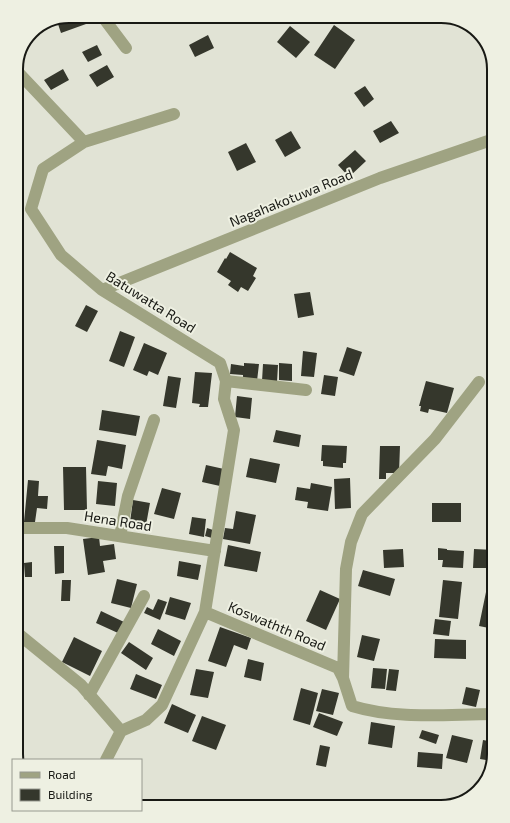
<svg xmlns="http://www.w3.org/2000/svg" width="510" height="823" viewBox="0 0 510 823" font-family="'Exo 2',sans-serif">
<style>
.building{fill:#35372c}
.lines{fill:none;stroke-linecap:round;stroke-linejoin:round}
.minor{stroke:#9fa382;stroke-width:12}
.labels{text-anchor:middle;stroke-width:4;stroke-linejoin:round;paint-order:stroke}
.street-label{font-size:14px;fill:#181914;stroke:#eef0e2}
.rim{fill:none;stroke:#181914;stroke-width:2}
</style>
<rect width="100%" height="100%" fill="#e1e3d5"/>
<path class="building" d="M69 16H83L86 24 61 33 57 21Z
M334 25 355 40 335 69 314 55Z
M290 26 310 42 296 58 277 42Z
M208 35 214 48 195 57 189 45Z
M97 45 102 55 88 62 82 52Z
M107 65 114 77 97 87 89 75Z
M63 69 69 80 51 90 44 80Z
M365 86 374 99 364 107 354 93Z
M391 121 399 133 380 143 373 131Z
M291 131 301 148 285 157 275 140Z
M246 143 256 162 237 171 228 152Z
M355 150 366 161 349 177 338 165Z
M230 252 257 268 253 276 256 278 248 291 241 287 238 292 228 285 231 281 217 272 225 258 226 259Z
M310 292 314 315 298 318 294 294Z
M86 305 98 311 87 332 75 326Z
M120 331 135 337 124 367 109 361Z
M144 343 167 353 158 375 149 371 147 376 133 370Z
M347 347 362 352 354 376 339 371Z
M303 351 317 353 314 377 301 376Z
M244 363 259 364 257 381 243 380V375L230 374 231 364 244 366Z
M279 363 292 364V381L279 380Z
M263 364 278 365 277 382 262 381Z
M195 372 212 373 208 407H199L200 404 192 403Z
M324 375 338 377 335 396 321 394Z
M168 376 181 378 176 408 163 406Z
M426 381 454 388 447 413 429 409 428 413 420 411 421 406H419Z
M237 396 252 398 250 419 235 417Z
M102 410 140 416 136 436 99 430Z
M276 430 301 435 299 447 273 442Z
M97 440 126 445 122 469 108 466 106 476 91 474Z
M322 445 347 446 346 463H343V468L323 466V461H321Z
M380 446H400L399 473H386V479H379Z
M250 458 280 464 276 483 246 477Z
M206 465 224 469 220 486 202 482Z
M63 467H86L87 510H64Z
M350 478 351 508 335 509 334 479Z
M28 480 39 481 38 496H48L47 509 37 508 35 522H24Z
M98 481 117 483 115 506 96 504Z
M311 483 332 487 328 511 307 508 308 502 295 500 297 487 310 489Z
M162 488 181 493 174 519 154 514Z
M133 500 150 503 146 525 139 523V529L129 528V522H130Z
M432 503H461V522H432Z
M236 511 256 515 250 544 223 539 225 528 233 529Z
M192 517 206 519 204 537 189 534Z
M207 528 213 530 212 538 205 536Z
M99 537 100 546 114 544 116 559 103 561 105 572 88 575 83 539Z
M228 545 261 552 257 572 224 566Z
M54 546H64V573L55 574Z
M438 548 447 549V550L464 551 463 568 442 567 443 560H438Z
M403 549 404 567 384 568 383 550Z
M474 549 494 550V568H473Z
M179 561 201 565 198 580 177 576Z
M32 562V577H25L24 563Z
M363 570 395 579 390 596 358 586Z
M117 579 137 584 131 608 111 603Z
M62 580H71L70 601H61Z
M443 580 462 582 458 619 439 617Z
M320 590 340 599 326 630 306 621Z
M486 592 494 594V629L479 626Z
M170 597 191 603 185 620 165 614Z
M158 599 167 602 160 620 144 613 147 607 153 610Z
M101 611 124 622 118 633 96 623Z
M435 619 451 621 449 636 433 634Z
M220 627 251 638 247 650 234 645 226 667 208 661Z
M158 629 181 641 174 656 151 644Z
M362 635 380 639 374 661 357 657Z
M74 637 102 651 90 676 62 662Z
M435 639 466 640V659L434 658Z
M129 642 153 658 146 670 121 653Z
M248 659 264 663 261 681 244 677Z
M373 668 387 669 385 689 371 688Z
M196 669 214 672 208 698 190 695Z
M389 669 399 670 396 691 386 690Z
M136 674 162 685 156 699 130 689Z
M488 677 494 678V704H487Z
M466 687 480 690 476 707 462 704Z
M301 688 318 693 310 725 293 720Z
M322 689 339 693 333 715 316 711Z
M172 704 196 715 188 733 164 723Z
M319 713 343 722 337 736 313 727Z
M202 716 226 725 216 750 192 741Z
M371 722 395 726 392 748 368 744Z
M422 730 439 735 436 744 419 738Z
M452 735 473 740 467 763 446 758Z
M483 740 494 742V754L492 761 480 759Z
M320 745 330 747 326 767 316 765Z
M418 752 443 754 442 769 417 767Z"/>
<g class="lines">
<path class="minor" d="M102 16 126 48
M16 70 84 142 43 169 31 209 61 255 102 290 220 363 226 381 224 399 234 430 205 612 162 705 146 720 121 731 106 760
M84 142 174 114
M102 290 380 178 494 139
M226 381 306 390
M16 528H67L215 551
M120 536 128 496 154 420
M205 612 338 668 343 678 352 706C398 720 447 714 494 714
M16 632 81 685 121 731
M343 678 346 569 351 542 362 514 435 439 479 382
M89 695 144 596"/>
</g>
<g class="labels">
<g class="street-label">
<text transform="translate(291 198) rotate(-22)" y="5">Nagahakotuwa Road</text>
<text transform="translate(151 302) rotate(32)" y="5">Batuwatta Road</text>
<text transform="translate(118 521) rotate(9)" y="5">Hena Road</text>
<text transform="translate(277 626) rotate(23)" y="5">Koswathth Road</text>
</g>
</g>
<path d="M0 0H510V823H0ZM69 23H441A46 46 0 0 1 487 69V754A46 46 0 0 1 441 800H69A46 46 0 0 1 23 754V69A46 46 0 0 1 69 23Z" fill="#eef0e2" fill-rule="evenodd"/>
<path class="rim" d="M69 23H441A46 46 0 0 1 487 69V754A46 46 0 0 1 441 800H69A46 46 0 0 1 23 754V69A46 46 0 0 1 69 23Z"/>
<rect x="12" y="759" width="130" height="52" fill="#eef0e2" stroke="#989a90"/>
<rect x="20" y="772" width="20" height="6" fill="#9fa382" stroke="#989a90"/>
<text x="48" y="779" font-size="12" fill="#181914">Road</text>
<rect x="20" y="789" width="20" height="12" fill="#35372c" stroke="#989a90"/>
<text x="48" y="799" font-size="12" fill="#181914">Building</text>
</svg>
